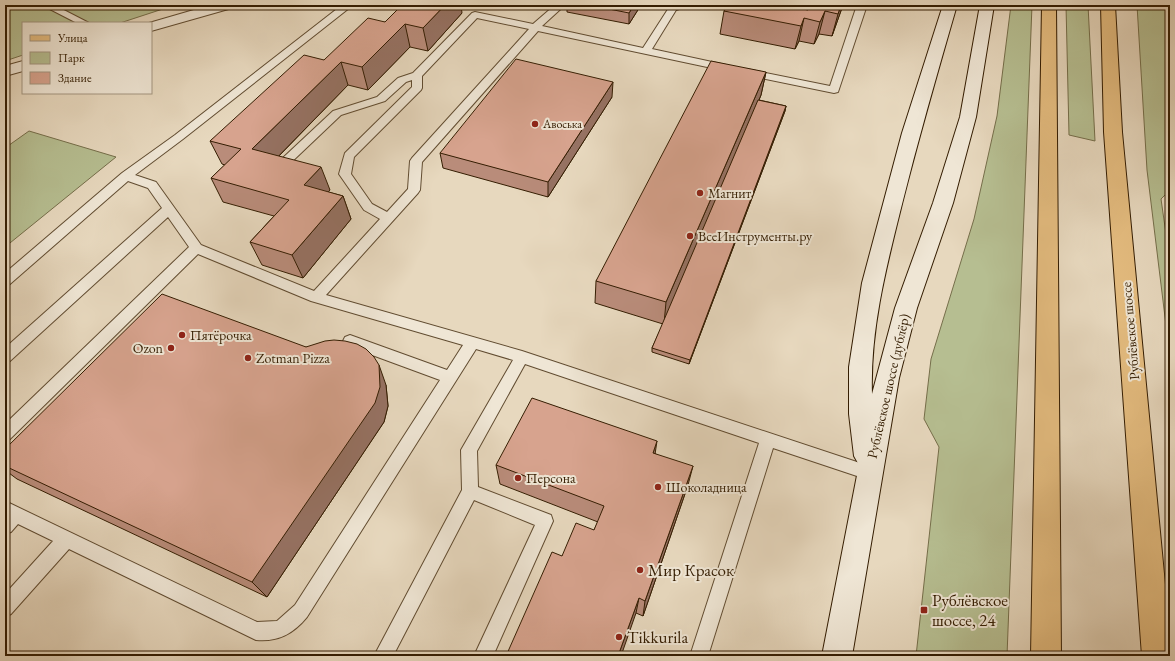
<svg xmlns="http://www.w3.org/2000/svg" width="1175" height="661" viewBox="0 0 1175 661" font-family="'EB Garamond',serif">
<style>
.green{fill:#b6be91;stroke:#756e4a}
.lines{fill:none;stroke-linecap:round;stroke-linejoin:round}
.lane-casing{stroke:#614c31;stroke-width:2}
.street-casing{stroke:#614c31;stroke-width:2}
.secondary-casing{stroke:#341d02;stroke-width:2}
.primary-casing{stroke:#341d02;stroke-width:2}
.lane{fill:#efe6d5;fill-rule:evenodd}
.street{fill:#efe6d5;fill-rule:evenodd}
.secondary{fill:#efe6d5;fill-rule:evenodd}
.primary{fill:#e4bc7f;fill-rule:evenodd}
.wall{fill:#b98c7a;stroke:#341d02}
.shaded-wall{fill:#967263;stroke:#341d02}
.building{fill:#d7a38e;stroke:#341d02}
.poi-dot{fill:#8f2418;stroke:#efe6d5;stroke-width:1.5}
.labels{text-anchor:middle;stroke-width:4;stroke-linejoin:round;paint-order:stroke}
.far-poi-label{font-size:12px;fill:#341d02;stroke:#efe6d5;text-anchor:start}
.poi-label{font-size:14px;fill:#341d02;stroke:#efe6d5;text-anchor:start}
.street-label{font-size:14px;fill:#341d02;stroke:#efe6d5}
.near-poi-label{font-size:17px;fill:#341d02;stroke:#efe6d5;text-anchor:start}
</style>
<rect width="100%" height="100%" fill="#e7d8be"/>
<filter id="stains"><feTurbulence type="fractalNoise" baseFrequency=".005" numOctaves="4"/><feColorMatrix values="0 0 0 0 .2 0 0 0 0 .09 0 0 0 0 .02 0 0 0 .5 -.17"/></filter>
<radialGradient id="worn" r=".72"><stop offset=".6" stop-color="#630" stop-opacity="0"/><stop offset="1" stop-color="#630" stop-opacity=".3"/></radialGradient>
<path class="green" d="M5 5H175L120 23H23V55L5 61Z
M1011 5H1032L1007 656H916L939 447 924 419 931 359 974 219 997 116Z
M1066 5H1088L1095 141 1069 135Z
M1137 5H1170V190L1161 199 1170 262V358L1147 170Z
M29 131 116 157 5 247V148Z"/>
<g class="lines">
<g class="lane-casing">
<path id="lane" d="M42 5H54L89 23H77Z
M342 5H353L183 139 135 175 156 182 201 245 314 291 380 219 364 210 339 174 345 153 412 87V80L406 82 385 101 341 115 281 172H273L271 169 333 111 377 97 398 78 413 73 472 13 475 12 533 24 555 5H565L542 26 643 48 670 6 688 5 686 7 676 10 652 49 726 65 731 68 726 71 538 31 422 162 420 190 418 193 326 295 522 351 875 468 877 473 875 478 869 480 773 448 708 656H690L759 443 525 364 477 451 478 487 551 515 553 521 493 656H474L535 525 474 500 393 656H374L462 490 461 450 513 360 476 349 307 617C293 634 278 642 256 640L69 549 11 614 5 617V594L53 541 18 524 11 532 5 534V501L257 622 277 621 295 605 440 380 345 345 343 341 345 337 350 335 447 370 463 345 311 301 198 254 10 439 5 441V424L189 247 168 217 10 361 5 363V348L162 208 148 188 128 181 10 284 5 286V273L122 173 175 135ZM477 18 529 29 412 158 410 161 408 189 387 212 372 204 351 174 354 157 421 90 422 88V76Z
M857 5H867L838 92 834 93 746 75 741 72 746 69 830 86Z"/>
</g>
<g class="street-casing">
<path id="street" d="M211 5H234L232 8 151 31V23H149Z
M23 61V71L5 76V66Z"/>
</g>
<g class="secondary-casing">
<path id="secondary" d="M943 5H957C937 74 917 143 900 212 885 272 870 332 872 394L895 308 933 203 960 117 980 5H994L976 117 953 203 917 308 899 378 852 656H822L859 465 854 456 849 414V367L862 283 902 133Z"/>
</g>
<g class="primary-casing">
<path id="primary" d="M1042 5H1056L1061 656H1031Z
M1101 5H1115L1122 132 1170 637V656H1142L1104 132Z"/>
</g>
<use href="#lane" class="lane"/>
<use href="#street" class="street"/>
<use href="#secondary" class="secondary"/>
<use href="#primary" class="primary"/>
</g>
<path class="wall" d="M567 5H641L629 24 567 12Z
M843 5 832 36 819 34 814 44 799 41 795 49 720 34 724 11 808 10Z
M462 13 428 51 410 47 368 90 348 85 279 156 330 190 328 192 343 196 351 219 303 278 262 265 250 242 274 216 223 202 211 178 225 165 222 164 210 141 324 60 385 22Z
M766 72 761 95 759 100 786 106 785 111 689 364 652 352V348L663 324 595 303 596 281Z
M612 97 548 197 443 168 440 153Z
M306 347 386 385 388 406 384 422 267 597 17 479 5 470V449Z
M655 453 688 485 643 616 636 613 562 556 594 530 598 522 500 484 496 465Z"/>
<path class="shaded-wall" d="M445 5H461L462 13 428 51 423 28Z
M634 5H641L629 24V13Z
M841 5H843L832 36 838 14Z
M825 11 819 34 814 44 820 22Z
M804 18 799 41 795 49 801 26Z
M405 24 410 47 368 90 362 67Z
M341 62 348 85 263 172 252 149Z
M766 72 761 95 664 324 666 302Z
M613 82 612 97 548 197V182Z
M786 106 785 111 689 364 690 360Z
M321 167 330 190 313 209 304 185Z
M343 196 351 219 303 278 292 255Z
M379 365 386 385 388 406 384 422 267 597 252 582Z
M657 441 654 461 653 453Z
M693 466 688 485 643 616 645 601Z
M639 598 636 613 621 656H618Z"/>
<path class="building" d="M402 5H445L423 28 405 24 362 67 341 62 252 149 321 167 304 185 343 196 292 255 250 242 289 200 211 178 241 149 210 141 304 55 324 60 368 18 385 22Z
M589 5H634L629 13Z
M727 5H781L808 10 810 5H841L838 14 825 11 820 22 804 18 801 26 724 11Z
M516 59 613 82 548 182 440 153Z
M711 61 766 72 666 302 596 281Z
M758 100 786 106 690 360 652 348Z
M162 294 306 347 325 341 334 340 345 341 357 344 366 349 374 357 379 365 380 387 375 403 252 582 5 466V449Z
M532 398 657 441 653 453 693 466 645 601 639 598 618 656H506L552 552 562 556 576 523 594 530 604 506 496 465Z"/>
<g class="poi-dot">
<circle cx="535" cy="124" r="4"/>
<circle cx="700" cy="193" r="4"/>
<circle cx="690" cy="236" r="4"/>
<circle cx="182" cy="335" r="4"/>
<circle cx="171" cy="348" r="4"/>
<circle cx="248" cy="358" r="4"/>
<circle cx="518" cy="478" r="4"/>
<circle cx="658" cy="487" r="4"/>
<circle cx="640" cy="570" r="4"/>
<rect x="920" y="606" width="8" height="8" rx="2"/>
<circle cx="619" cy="637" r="4"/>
</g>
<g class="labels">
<g class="far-poi-label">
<text x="543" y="128">Авоська</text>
</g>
<g class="poi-label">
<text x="708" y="198">Магнит</text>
<text x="698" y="241">ВсеИнструменты.ру</text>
<text x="190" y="340">Пятёрочка</text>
<text x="163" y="353" text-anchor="end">Ozon</text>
<text x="256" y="363">Zotman Pizza</text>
<text x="526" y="483">Персона</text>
<text x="666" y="492">Шоколадница</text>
</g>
<g class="street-label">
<text transform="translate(1130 331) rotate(-95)" y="5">Рублёвское шоссе</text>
<text transform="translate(888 386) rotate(-77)" y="5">Рублёвское шоссе (дублёр)</text>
</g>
<g class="near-poi-label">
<text x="648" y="576">Мир Красок</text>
<text x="932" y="606">Рублёвское<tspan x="932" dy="20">шоссе, 24</tspan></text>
<text x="627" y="643">Tikkurila</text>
</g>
</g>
<rect width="1175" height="661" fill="none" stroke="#e7d8be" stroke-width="20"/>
<rect x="6" y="6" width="1163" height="649" fill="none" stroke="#341d02" stroke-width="2"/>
<rect x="10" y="10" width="1155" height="641" fill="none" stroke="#341d02"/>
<rect x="22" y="22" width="130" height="72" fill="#efe6d5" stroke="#a49681"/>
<rect x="30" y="35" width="20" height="6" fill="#e4bc7f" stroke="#a49681"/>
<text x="58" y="42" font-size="12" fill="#341d02">Улица</text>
<rect x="30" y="52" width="20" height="12" fill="#b6be91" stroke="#a49681"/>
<text x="58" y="62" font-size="12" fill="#341d02">Парк</text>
<rect x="30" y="72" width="20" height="12" fill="#d7a38e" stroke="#a49681"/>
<text x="58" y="82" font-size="12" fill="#341d02">Здание</text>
<rect width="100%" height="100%" filter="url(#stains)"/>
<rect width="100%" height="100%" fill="url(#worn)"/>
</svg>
